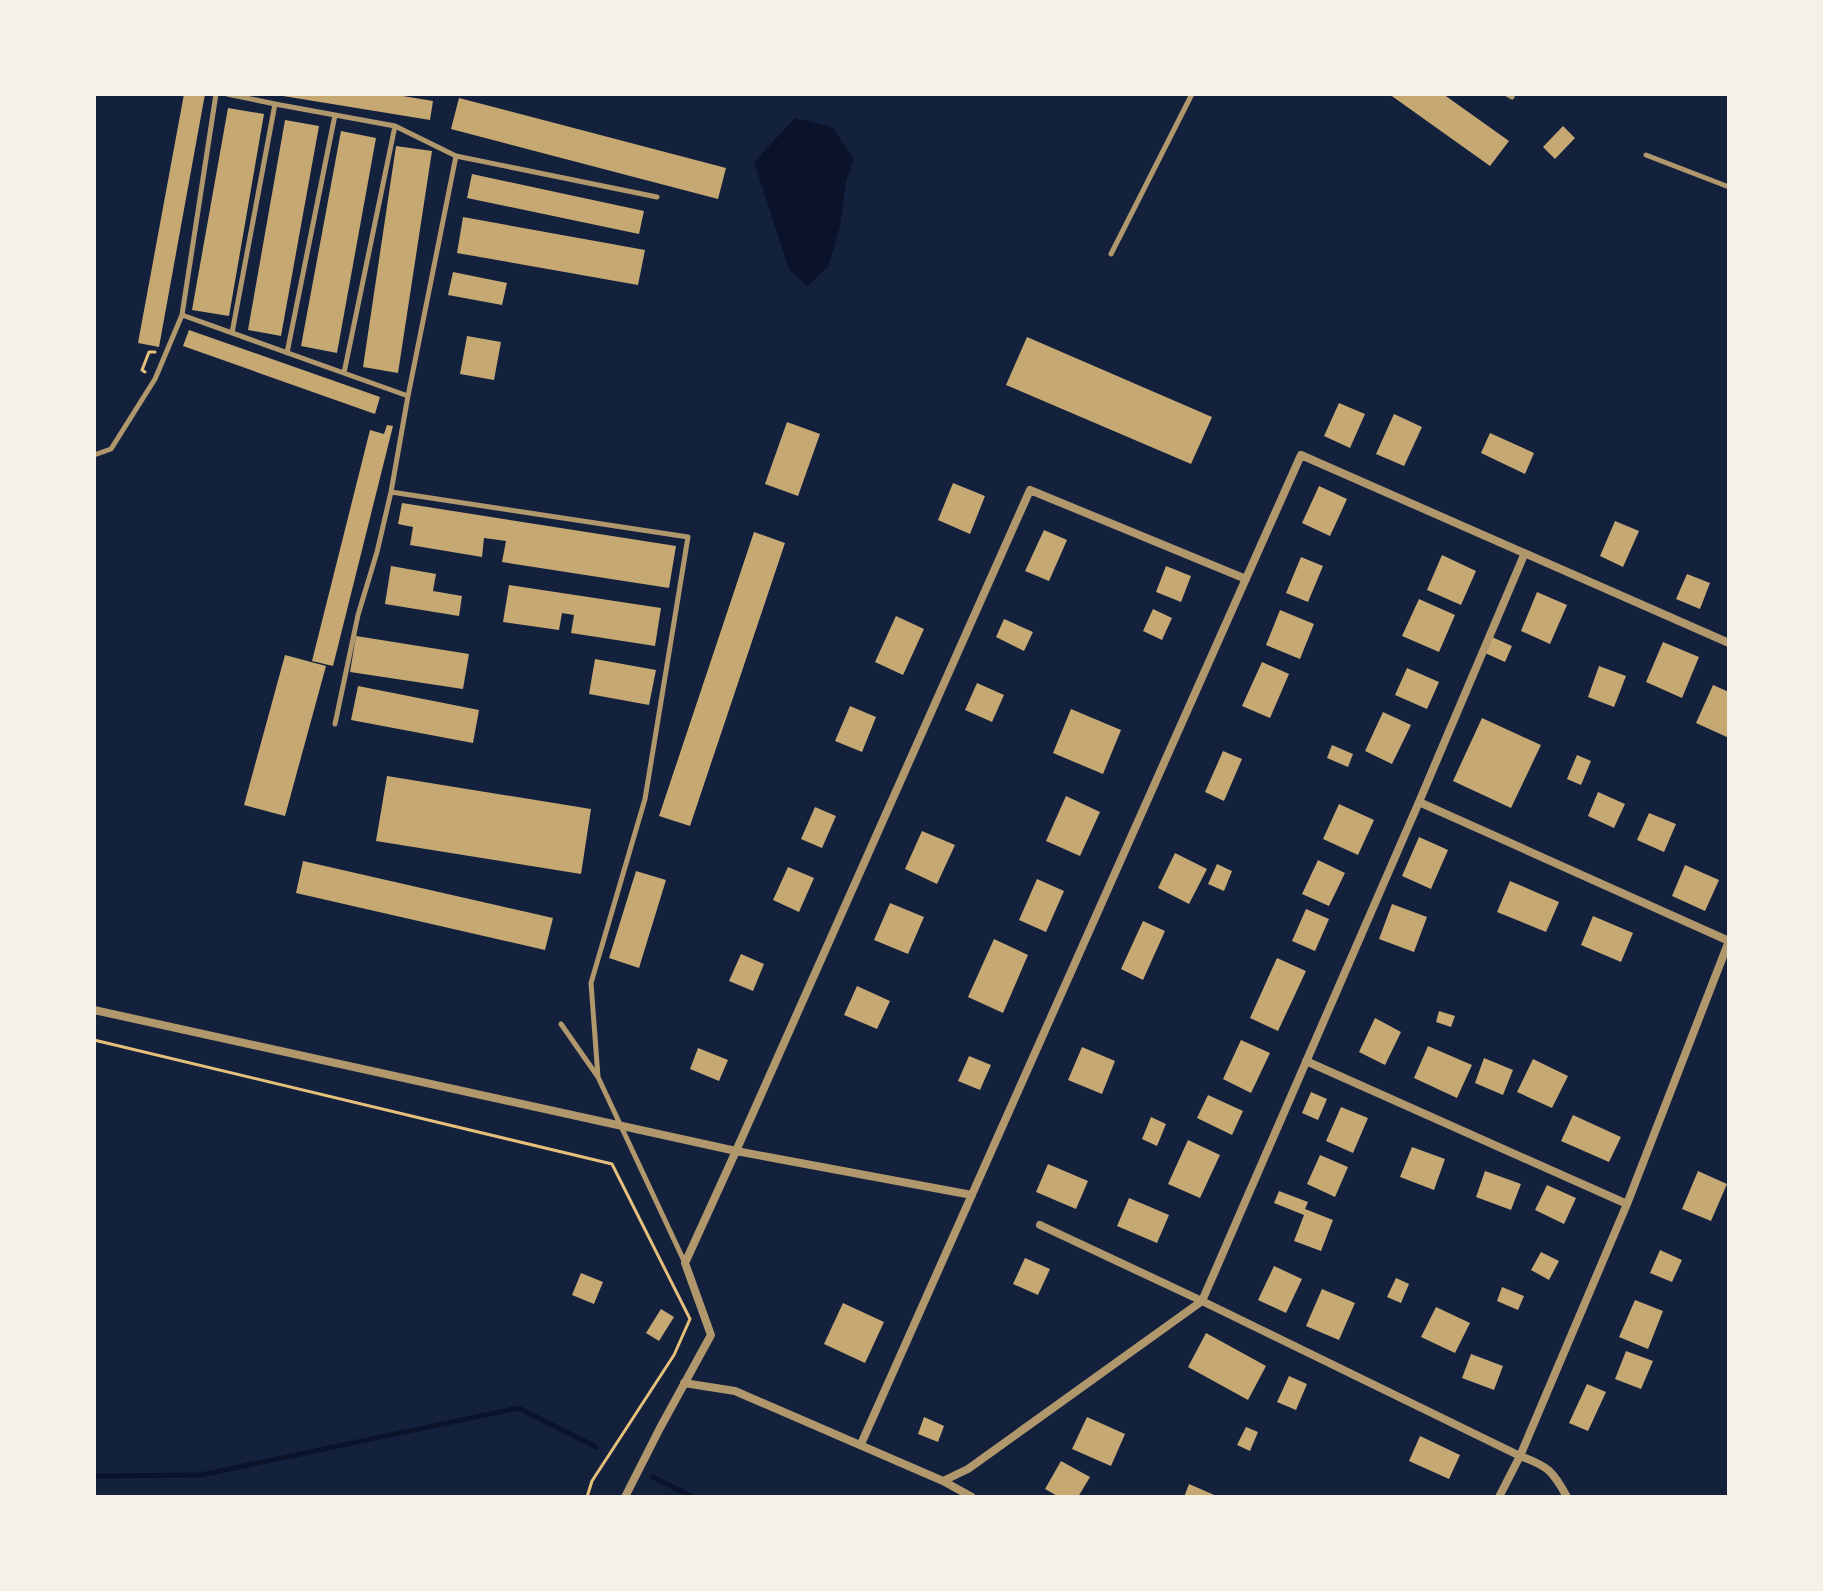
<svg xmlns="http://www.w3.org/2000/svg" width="1823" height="1591" viewBox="0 0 1823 1591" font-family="'Fira Sans',sans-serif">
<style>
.water{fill:#0b132b}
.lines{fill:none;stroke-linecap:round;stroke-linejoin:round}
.stream{stroke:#0b132b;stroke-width:5}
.building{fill:#c6a872}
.path{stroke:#e5c07b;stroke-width:3}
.service{stroke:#b1986c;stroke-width:5}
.minor{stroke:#b1986c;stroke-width:8}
</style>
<rect width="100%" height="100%" fill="#14213d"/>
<path class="water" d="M795 118 832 127 854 159 846 182 840 227 828 267 807 286 789 269 754 162Z"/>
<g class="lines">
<path class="stream" d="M94 1476 201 1475 518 1408 596 1447
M653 1477 693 1497"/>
</g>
<path class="building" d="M184 94H205L159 347 138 343Z
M283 94H391L433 101 430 120 283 96Z
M1389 94H1443L1509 141 1490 166Z
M459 98 726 168 718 199 451 129Z
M228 108 264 114 229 316 192 310Z
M285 120 319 126 281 336 248 330Z
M1563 126 1575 138 1555 159 1543 147Z
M341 131 376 138 337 353 301 346Z
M396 146 432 151 398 373 363 367Z
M472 174 644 211 639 234 467 198Z
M463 217 645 250 638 285 457 253Z
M453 272 507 283 502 305 448 295Z
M189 330 380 397 375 414 183 346Z
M467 336 501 342 494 380 460 374Z
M1027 337 1212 417 1191 464 1006 385Z
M1339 403 1365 414 1350 448 1324 436Z
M1394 414 1422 427 1404 466 1376 454Z
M787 422 820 434 798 496 765 484Z
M387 425 393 426 333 666 312 661 370 430 384 434Z
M1490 433 1534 453 1525 474 1481 453Z
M953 483 985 496 970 534 938 520Z
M1319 486 1347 499 1330 536 1302 523Z
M402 503 676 546 669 588 502 562 506 541 484 538 482 557 410 545 413 527 398 524Z
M1615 521 1639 531 1623 567 1600 556Z
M1044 530 1067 540 1049 581 1025 571Z
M754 532 785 543 690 826 659 816Z
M1442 555 1476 571 1461 605 1427 590Z
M1301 557 1323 566 1308 602 1286 593Z
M391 566 436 574 433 591 462 596 459 616 385 604Z
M1166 566 1191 576 1181 602 1156 592Z
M1687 574 1710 583 1700 609 1676 599Z
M509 585 661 608 655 646 571 633 574 615 562 613 559 630 503 622Z
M1537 592 1567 605 1550 644 1521 631Z
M1419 599 1455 615 1439 652 1402 636Z
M1153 609 1172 618 1162 640 1143 631Z
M1280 610 1314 624 1300 659 1266 645Z
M896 616 924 629 903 675 875 662Z
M1004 619 1033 632 1024 651 996 637Z
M356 636 469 654 463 689 350 672Z
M1492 637 1512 646 1505 662 1485 653Z
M1663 642 1699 657 1682 698 1646 682Z
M285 655 326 666 285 816 244 805Z
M595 659 656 670 649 705 589 694Z
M1262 662 1289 674 1270 718 1242 706Z
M1599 666 1626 676 1614 707 1588 697Z
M1407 668 1439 682 1427 709 1395 695Z
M977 683 1004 695 992 722 965 710Z
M1713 685 1729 692V738L1696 723Z
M358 686 479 710 473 743 351 720Z
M850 706 876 717 862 752 835 741Z
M1071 709 1121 730 1103 774 1053 753Z
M1383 712 1411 725 1392 764 1365 751Z
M1482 718 1541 745 1511 808 1453 781Z
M1332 745 1353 754 1348 767 1327 758Z
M1223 751 1242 759 1224 801 1205 792Z
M1577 755 1591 761 1581 785 1567 779Z
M387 776 591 809 581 874 376 841Z
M1598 792 1625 804 1614 828 1588 816Z
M1066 796 1100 812 1080 856 1046 841Z
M1339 804 1374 820 1358 855 1323 839Z
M815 807 836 816 822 848 801 839Z
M1649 813 1676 824 1664 852 1637 840Z
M922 831 955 845 937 884 905 869Z
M1419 837 1448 850 1431 889 1402 876Z
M1175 853 1207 869 1189 904 1158 888Z
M1318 860 1345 873 1329 906 1302 894Z
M303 861 553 918 545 950 296 893Z
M1217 864 1232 871 1224 891 1208 884Z
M1685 865 1719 880 1705 911 1672 896Z
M788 867 814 878 799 912 773 900Z
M636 871 666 880 639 968 609 958Z
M1037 879 1064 891 1046 932 1019 920Z
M1510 881 1559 902 1546 932 1497 912Z
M890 903 924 917 908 954 874 940Z
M1392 904 1427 917 1414 952 1379 939Z
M1306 909 1329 919 1315 951 1292 941Z
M1593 916 1633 933 1621 962 1581 945Z
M1143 921 1165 931 1143 980 1121 969Z
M994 939 1028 955 1003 1013 968 997Z
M741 954 764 964 753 991 729 981Z
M1277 958 1306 971 1278 1031 1250 1018Z
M857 986 890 1001 877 1029 844 1015Z
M1439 1011 1455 1016 1451 1027 1436 1022Z
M1375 1018 1401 1032 1385 1065 1359 1052Z
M1241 1040 1270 1053 1251 1093 1223 1079Z
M1428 1046 1472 1065 1457 1098 1414 1078Z
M1082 1047 1115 1061 1102 1094 1068 1080Z
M698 1048 728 1060 719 1081 690 1069Z
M969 1056 991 1065 980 1090 958 1081Z
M1484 1058 1513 1070 1503 1095 1475 1083Z
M1533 1059 1568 1076 1552 1108 1517 1092Z
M1311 1092 1327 1099 1318 1120 1302 1113Z
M1208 1095 1243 1111 1232 1135 1197 1118Z
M1341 1107 1368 1118 1353 1153 1326 1141Z
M1573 1115 1621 1137 1609 1162 1561 1141Z
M1151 1117 1166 1124 1157 1146 1142 1139Z
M1188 1140 1220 1155 1200 1198 1168 1184Z
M1412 1147 1445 1159 1434 1190 1400 1177Z
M1320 1155 1348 1167 1335 1197 1307 1184Z
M1048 1164 1088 1181 1076 1209 1036 1192Z
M1485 1171 1521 1184 1511 1210 1476 1197Z
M1698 1171 1727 1184 1711 1221 1682 1209Z
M1547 1185 1576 1198 1564 1224 1535 1210Z
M1279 1191 1308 1202 1305 1209 1333 1220 1321 1251 1294 1241 1304 1215 1274 1203Z
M1129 1198 1169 1215 1157 1243 1117 1226Z
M1660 1250 1682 1260 1672 1282 1650 1273Z
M1541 1252 1559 1261 1549 1280 1531 1270Z
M1025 1258 1050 1269 1038 1295 1013 1284Z
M1274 1266 1302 1279 1286 1313 1258 1300Z
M581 1273 603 1282 594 1304 572 1295Z
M1396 1278 1409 1284 1401 1303 1387 1297Z
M1502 1287 1524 1296 1518 1310 1497 1301Z
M1322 1289 1355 1303 1339 1340 1306 1326Z
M1635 1300 1663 1311 1648 1349 1619 1337Z
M843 1303 884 1322 865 1363 824 1344Z
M1436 1307 1470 1323 1455 1353 1421 1337Z
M661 1309 674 1317 659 1341 646 1333Z
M1206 1333 1266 1366 1248 1400 1188 1367Z
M1626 1351 1653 1361 1641 1389 1615 1379Z
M1471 1354 1503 1366 1494 1390 1462 1378Z
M1289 1376 1307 1384 1296 1410 1277 1402Z
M1587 1384 1606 1392 1588 1431 1569 1423Z
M924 1417 944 1426 938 1442 918 1434Z
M1087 1417 1125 1434 1111 1466 1072 1449Z
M1246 1427 1258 1432 1250 1451 1237 1445Z
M1420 1436 1460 1455 1449 1479 1409 1461Z
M1061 1461 1090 1477 1078 1497H1059L1045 1489Z
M1189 1484 1219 1497H1184Z"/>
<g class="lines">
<path class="path" d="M145 372 142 370 149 352H155
M94 1040 612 1164 690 1319 674 1355 592 1481 587 1497"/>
<path class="service" d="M227 94 275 104 232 333
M1507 94 1512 97
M275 104 335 115 287 353
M335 115 395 126 344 373
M395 126 456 156 408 396
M1646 155 1729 187
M456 156 657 197
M1111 254 1192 94
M182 315 216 94
M94 455 111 449 155 379 182 315 408 396 391 492 377 552 358 615 335 724
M391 492 688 537 645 799 591 983 598 1077
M561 1024 598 1077 685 1263"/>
<path class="minor" d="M1419 802 1729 941
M94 1010 736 1151 972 1195
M1306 1061 1627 1204
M1040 1225 1202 1301 1520 1456C1548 1466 1553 1471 1567 1497
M684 1383 735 1391 943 1481 972 1497
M861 1444 1301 455 1729 643
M943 1481 968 1469 1202 1301 1419 802 1524 555
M625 1497 660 1428 711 1335 685 1263 736 1151 1030 490 1246 579
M1499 1497 1520 1456 1627 1204 1729 941"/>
</g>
<rect width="1823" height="1591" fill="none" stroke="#f6f1e7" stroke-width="192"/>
</svg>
